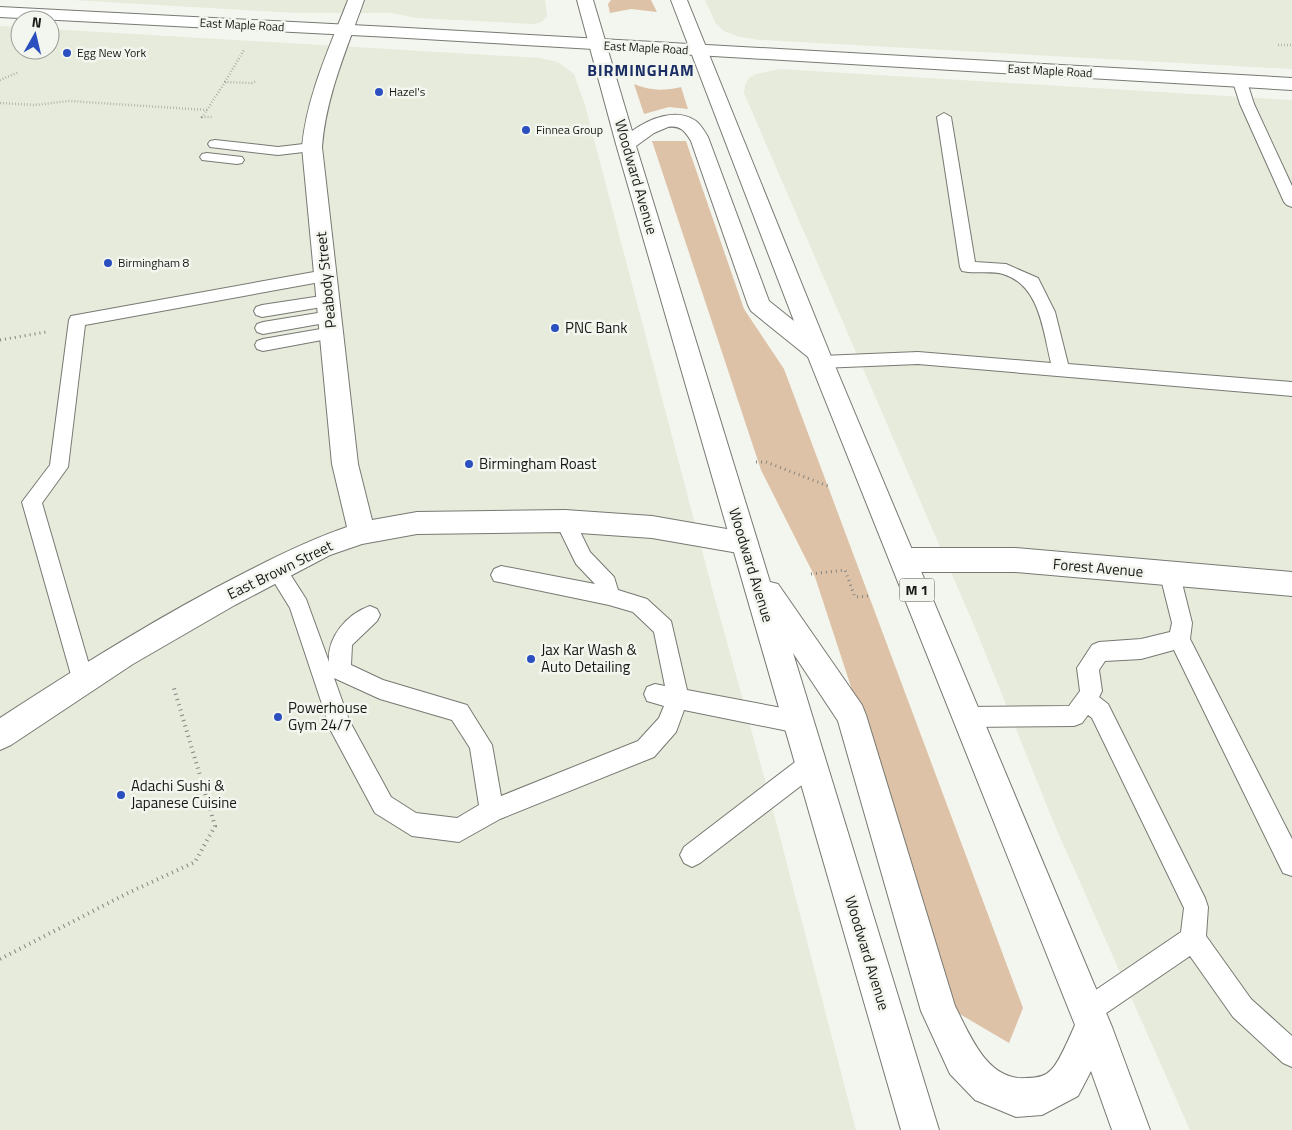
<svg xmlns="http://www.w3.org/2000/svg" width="1292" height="1130" viewBox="0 0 1292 1130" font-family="'Titillium Web',sans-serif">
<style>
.built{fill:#e6ebdc}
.green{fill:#dec2a7}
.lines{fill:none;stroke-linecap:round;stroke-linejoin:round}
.service-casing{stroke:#777972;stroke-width:2}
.minor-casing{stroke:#777972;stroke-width:2}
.secondary-casing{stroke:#777972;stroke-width:2}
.primary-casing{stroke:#777972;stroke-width:2}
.path-far2{stroke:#838580;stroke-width:2.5;stroke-dasharray:0.5 2.5;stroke-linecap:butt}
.path-far1{stroke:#838580;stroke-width:3;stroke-dasharray:1 4;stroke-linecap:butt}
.path{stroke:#838580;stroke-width:4;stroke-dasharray:1 4.5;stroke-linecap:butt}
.service{fill:#fff;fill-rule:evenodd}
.minor{fill:#fff;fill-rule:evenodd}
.secondary{fill:#fff;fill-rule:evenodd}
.primary{fill:#fff;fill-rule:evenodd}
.poi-dot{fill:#2b4fbf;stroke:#f3f6ee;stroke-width:2}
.labels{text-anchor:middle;stroke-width:5;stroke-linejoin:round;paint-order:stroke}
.far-street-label{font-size:12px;fill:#181917;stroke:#f3f6ee}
.far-poi-label{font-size:12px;fill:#181917;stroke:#f3f6ee;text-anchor:start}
.shield{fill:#f3f6ee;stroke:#5a5b58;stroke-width:1}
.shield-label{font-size:14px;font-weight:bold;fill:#181917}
.street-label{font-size:15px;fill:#181917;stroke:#f3f6ee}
.poi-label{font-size:15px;fill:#181917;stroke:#f3f6ee;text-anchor:start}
.far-district-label{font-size:16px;font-weight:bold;letter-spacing:1px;fill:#1a2e65;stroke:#f3f6ee}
</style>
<rect width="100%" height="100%" fill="#f3f6ee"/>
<path class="built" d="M72 0H545L547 16 542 22 533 24 417 18 392 13H297Z
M705 0H1292V69L760 40 740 37 724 31 716 24Z
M0 26 20 27V50H50V29L540 58 558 62 574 74 585 105 710 581 767 787 856 1130H0Z
M780 69 1292 100V1130H1190L1056 828 976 630 744 93 745 85 749 78 756 74Z"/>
<path class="green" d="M611 0H651L657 12 631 9 610 13 608 4Z
M634 84C650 91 664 91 681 87L688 109 669 107 644 114Z
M652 141H686L744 309 784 369 1023 1008 1009 1043 958 1013 815 577 761 470Z"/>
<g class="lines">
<g class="service-casing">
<path id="service" d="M1240 78 1247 82 1254 104 1292 186V207L1287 205 1284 202 1240 104 1233 82Z
M944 113 951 117 975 262 1006 264 1038 278 1055 312 1068 364 1292 382V396L918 364 821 368 815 366 812 362 815 358 821 356 918 352 1051 363C1043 331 1040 285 1003 274 993 271 979 273 968 272L962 271 960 267 937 117Z
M215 140 278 147 312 143 317 144 319 147 317 150 312 151 278 155 210 147 208 144 210 141Z
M207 153 242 157 244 160 242 163 237 164 202 160 200 157 202 154Z
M325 270 331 272 333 276 331 280 85 325 68 467 42 503 94 682 91 689 83 692 75 689 22 502 50 465 69 320 71 316Z
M328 295 334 297 336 301 334 305 262 317 256 315 254 311 256 307 262 305Z
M330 311 336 313 338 317 336 321 263 334 257 332 255 328 257 324 263 322Z
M332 327 338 329 340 333 338 337 263 351 257 349 255 345 257 341 263 339Z
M565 513 572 515 590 552 614 577 618 590 647 599 671 621 687 690 798 711 806 715 809 722 806 729 798 733 684 710 676 732 654 757 500 819 459 842 412 836 375 813 331 731 290 608 266 569 269 563 276 560 283 563 306 599 329 662C327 637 347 614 370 606L377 609 380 615 377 621 352 645 351 665 383 680 467 705 492 745 501 796 638 741 659 718 664 706 647 701 644 694 647 687 655 684 665 686 654 632 633 612 609 605 494 581 491 575 494 569 501 566 595 584 576 564 555 521 558 515ZM334 678 380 699 452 720 470 748 479 805 457 818 416 813 391 797 349 720Z
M1170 566 1177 569 1180 575 1192 623 1190 639 1292 839V876L1283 873 1174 650 1141 659 1105 661 1099 670 1102 691 1099 697 1108 704 1205 898 1208 907 1206 936 1251 999 1292 1036V1067L1283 1063 1233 1017 1190 956 1096 1020 1087 1024 1078 1020 1074 1011 1078 1002 1181 932 1184 908 1092 718 1088 715 1082 723 1074 726 968 727 960 724 957 717 960 710 968 707 1069 706 1080 691 1077 668 1092 645 1099 642 1141 639 1170 632 1172 623 1160 575 1163 569Z
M811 753 819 756 822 764 819 772 700 863 692 867 684 863 680 855 684 847 803 756Z"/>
</g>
<g class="minor-casing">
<path id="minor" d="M348 0H364C347 49 326 95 322 147L358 464 372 520 417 512 565 510 652 516 744 532 754 535 758 543 754 551 744 554 652 538 565 532 417 534 362 544 330 555 235 605 133 664 11 745 0 750V718C80 666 161 615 246 572 279 555 312 539 347 527L332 464 302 147C307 95 329 49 348 0Z
M904 548H1015L1292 572V596L1015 572H904L894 568 890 560 894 552Z"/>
</g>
<g class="secondary-casing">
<path id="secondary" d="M0 7 390 27 1292 78V90L390 37 0 17Z"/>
</g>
<g class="primary-casing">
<path id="primary" d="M577 0H593L632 131C649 119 676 107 696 121 701 125 705 132 708 137L769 301 794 321 671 0H687L830 354 1112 1027 1150 1130H1112L1091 1071 1078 1096 1042 1115 1016 1117 975 1100 950 1074 921 1011 838 721 793 653 939 1130H901L616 144ZM668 127C680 125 685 131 691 141L748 305 751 311 808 357 1075 1025C1070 1036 1059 1063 1051 1070 1045 1077 1035 1078 1026 1078 987 1081 970 1035 955 1006L866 715 862 705 778 584 770 582 636 146 654 133Z"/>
</g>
<path class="path-far2" d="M1278 45H1292
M0 80 19 72
M225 82 244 50
M0 103 35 105 69 101 207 110 202 117H212
M207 110 225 82 252 83 256 81"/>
<path class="path-far1" d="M0 340 46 332
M756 462H766L828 486
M811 574 845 570 855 597 868 596"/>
<path class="path" d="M0 959 128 893 195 862 215 826 173 685"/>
<use href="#service" class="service"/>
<use href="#minor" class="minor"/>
<use href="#secondary" class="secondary"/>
<use href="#primary" class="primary"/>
</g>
<g class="poi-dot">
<circle cx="67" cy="53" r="5"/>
<circle cx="379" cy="92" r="5"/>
<circle cx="526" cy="130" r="5"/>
<circle cx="108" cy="263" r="5"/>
<circle cx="555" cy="328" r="5"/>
<circle cx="469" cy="464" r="5"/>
<circle cx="531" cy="659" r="5"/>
<circle cx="278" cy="717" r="5"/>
<circle cx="121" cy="795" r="5"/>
</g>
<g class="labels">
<g class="far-street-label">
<text transform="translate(242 25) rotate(3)" y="4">East Maple Road</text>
<text transform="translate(646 48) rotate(3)" y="4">East Maple Road</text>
<text transform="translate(1050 71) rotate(3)" y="4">East Maple Road</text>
</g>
<g class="far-poi-label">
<text x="77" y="57">Egg New York</text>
<text x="389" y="96">Hazel's</text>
<text x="536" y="134">Finnea Group</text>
<text x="118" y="267">Birmingham 8</text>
</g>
<rect class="shield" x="899.5" y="578.5" width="35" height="23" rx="4"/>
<g class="shield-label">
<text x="917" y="595">M 1</text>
</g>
<g class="street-label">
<text transform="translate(636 177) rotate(74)" y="5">Woodward Avenue</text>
<text transform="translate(326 280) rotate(-96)" y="5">Peabody Street</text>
<text transform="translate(751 565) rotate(73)" y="5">Woodward Avenue</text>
<text transform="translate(1098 568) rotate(5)" y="5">Forest Avenue</text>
<text transform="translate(280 570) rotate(-26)" y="5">East Brown Street</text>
<text transform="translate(867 953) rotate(73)" y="5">Woodward Avenue</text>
</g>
<g class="poi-label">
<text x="565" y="333">PNC Bank</text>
<text x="479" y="469">Birmingham Roast</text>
<text x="541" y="655">Jax Kar Wash &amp;<tspan x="541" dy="17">Auto Detailing</tspan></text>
<text x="288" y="713">Powerhouse<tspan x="288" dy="17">Gym 24/7</tspan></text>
<text x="131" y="791">Adachi Sushi &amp;<tspan x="131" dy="17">Japanese Cuisine</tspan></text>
</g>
<g class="far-district-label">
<text x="641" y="76">BIRMINGHAM</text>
</g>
</g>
<g transform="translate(35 35) rotate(8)"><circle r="24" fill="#f3f6ee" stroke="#9b9e98"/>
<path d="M0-4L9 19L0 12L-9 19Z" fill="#2b4fbf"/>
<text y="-8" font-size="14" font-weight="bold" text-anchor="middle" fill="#181917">N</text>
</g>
</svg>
